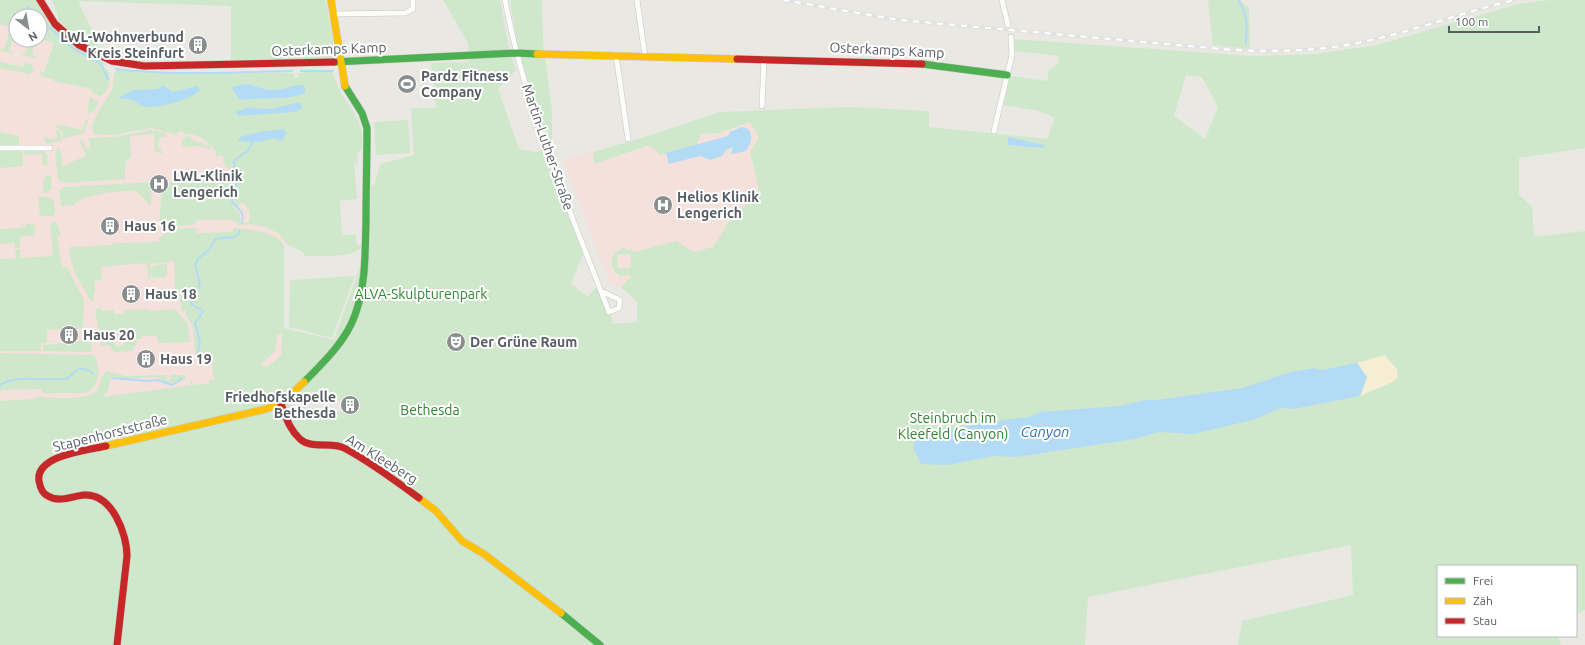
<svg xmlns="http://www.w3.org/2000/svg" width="1585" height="645" viewBox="0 0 1585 645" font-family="Ubuntu,sans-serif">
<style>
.medical{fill:#f5e1dc}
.green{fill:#cfe8cb;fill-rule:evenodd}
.sand{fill:#f5edd4}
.water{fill:#b4dbf6}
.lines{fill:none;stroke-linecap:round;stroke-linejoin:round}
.stream{stroke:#b4dbf6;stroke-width:2}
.street-casing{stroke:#c7c7c7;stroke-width:6}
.fast-casing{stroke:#c7c7c6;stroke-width:8}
.slow-casing{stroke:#c7c7c6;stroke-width:8}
.jam-casing{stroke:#c7c7c6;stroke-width:8}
.street{stroke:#fcfcfb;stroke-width:5}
.fast{stroke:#4caf50;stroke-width:7}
.slow{stroke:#ffc107;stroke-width:7}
.jam{stroke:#c62828;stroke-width:7}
.rail-casing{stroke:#e2e2e1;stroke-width:3.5}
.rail{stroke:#fff;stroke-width:2;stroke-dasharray:6;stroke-linecap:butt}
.labels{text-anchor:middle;stroke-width:4;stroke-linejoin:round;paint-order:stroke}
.poi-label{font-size:14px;font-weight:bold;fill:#585d62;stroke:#fff;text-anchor:start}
.street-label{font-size:14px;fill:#585d62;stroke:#fff}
.park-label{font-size:14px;fill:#2c872e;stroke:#fff}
.water-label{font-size:15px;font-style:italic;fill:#3076bb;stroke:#fff}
</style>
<rect width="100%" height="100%" fill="#eae8e2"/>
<path class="medical" d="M0 13 16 16V40H40V20L98 72 140 82 322 241 282 245 281 356 270 365 214 376 220 384 192 385 88 399 0 401Z
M750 121 759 138 750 151 760 195 733 215 713 247 694 252 675 241 638 269 621 287 610 284 563 159 593 152 594 164 650 145 700 134 719 133Z"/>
<path class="green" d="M0 0H36C50 30 75 49 105 62L104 67 109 72C110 82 110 92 99 96L91 92 92 89 53 81V79L41 76 40 71 44 72 54 43 40 38V16H16V28L10 50 14 53 0 51V49L5 48 10 27 0 24Z
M52 0H326L336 60H231V6L78 1 100 47 97 51 86 45 57 20 58 16Z
M443 0H500L509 48 516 70 498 89 519 149 536 152 543 150 578 239 583 254 571 284 588 297 598 285 613 321 612 324 637 322V302L621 287 632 275 620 276C607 268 609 253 623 248L635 252 676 241 694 252 713 247 733 215 760 195 750 151 759 138 750 122 719 133 701 134 696 146 660 155 650 145 594 164 593 152 648 136 720 112 848 107 929 111V127L1047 139 1055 118 1040 111 1004 105 1010 76 1047 81 1049 70 1058 64 1059 56 1015 51 1014 39 1252 56 1316 54 1377 45 1518 4 1551 0H1585V148L1519 158V195L1532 207 1534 237 1585 231V610L1576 615V566H1438V636H1557L1561 645H1238L1242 621 1353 595 1351 545 1088 597 1085 645H0V401L35 399V397C49 397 88 402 97 390 101 385 100 375 107 371L126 376 167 375V380L171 379V375H185V379L184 381 179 380 170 384 162 382 158 377 125 379 111 376 108 391 102 397 192 385 189 381H192L193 385 209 384V379L215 380 213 376 212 361H208V356L195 357 193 327 185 313 187 309 183 312 181 308 180 290H175L174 261 150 264 151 279H148L147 263 101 267 102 280 96 281 94 278 95 293 93 294 94 301H91L74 272 69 250 71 246 89 247V246L112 245 114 243 160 242 158 239C168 230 183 227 196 228V233L233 232V228C246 229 281 232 284 247V328L334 340 360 267H368L371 185H374L380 164 414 155 411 108H436L431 63 469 62 468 43ZM1186 75 1202 77 1218 107 1205 139 1174 116ZM630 254 631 267 618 269 617 255ZM282 333 281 356 270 365 263 367 262 364 275 351 277 335ZM295 396C305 403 332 401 345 400V412L293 406 282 401Z
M510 0H542L543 42 552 111V154L518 50Z
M1208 0H1240L1249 8 1250 49 1213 45Z
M29 40H36L32 55 37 57 36 59 20 54 26 53Z
M0 62 24 67 25 62 31 64 34 70 29 74 0 68Z
M115 70 199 73H293L295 78 298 77V73L322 71 332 72C336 80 338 88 343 96 356 116 363 123 363 148L357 154V168L354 159 357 199 340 201 342 235H356L357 245H362L361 248C352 258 317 256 304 256L303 252 288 245 278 233 262 226 249 224 238 225 237 221 233 222V220H196L195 224 162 229 159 226 162 188 167 187V182L224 179 228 183 239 182 237 167 230 170 224 164 223 155 216 156V151C208 141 198 133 185 134L184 132H177V135L152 128 112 135 94 134C86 123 108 100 112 89 114 83 113 76 115 70ZM242 203C250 207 251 215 248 223H241L240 214 233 206 237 207Z
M90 96 99 103 93 112 87 114Z
M86 118 88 122 84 133 63 139 62 131 56 127 57 124 83 130Z
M408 120 410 153 376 155 374 122Z
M56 128 60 131 62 140 47 144 44 140V137L53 139 57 138Z
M150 130 167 133 165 137H160L157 145 163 153 159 154V152H155L154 134 130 136 131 158 126 160 127 165H125V179L64 183 58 179 55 153 57 149 59 148 63 160 61 162 63 166 85 156 86 154 79 140 84 141 86 149 91 147 88 138 115 137Z
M0 132 19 136V145L0 146Z
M185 136 192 137V141L194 140 200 143 201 142 206 147 208 144 212 149 197 146 183 147 182 139H185Z
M44 150 46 154 48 164 43 166 42 154 24 155 23 151Z
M0 151H22L23 166 0 168Z
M47 175 51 176 52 189 47 193H44L43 180Z
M154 182 152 183 151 206 136 191C123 190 79 195 74 205L61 206 59 191 64 187Z
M38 197H47L54 201 55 212 53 216H40Z
M53 222 57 223 61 236 57 237 62 267H67L84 300 83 328 47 330V341H54L41 344V350L39 351H0V259L16 258 15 249H20L21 258 53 256 50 225Z
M23 223V227L26 226V223L35 225V235L20 237V248H15V243L0 244V229L21 228Z
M167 264V275L165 277 152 278 151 269 154 265Z
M355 276 332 338 289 327 290 280Z
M99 307 102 311 114 310V314H124V310L149 309V311L175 309 188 324 190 342 158 343 157 336H141L142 339 126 340 124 336 118 334 113 338V342L116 346H122L126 341H138L132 351 114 352 109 345 101 346 95 310Z
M91 340 92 352 43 351V345Z
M0 353 94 355C101 367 100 387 86 393H43L41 389 1 390 0 394Z"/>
<path class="sand" d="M1385 355 1397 369 1398 377 1393 382 1360 396 1367 377 1357 363Z"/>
<path class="water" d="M246 84C255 85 263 90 271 90 283 91 292 84 303 85L306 91C301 101 255 97 243 100L239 99 231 87Z
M163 85 173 92 197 86 200 90C193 99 150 112 140 105 134 100 130 98 120 99L121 96 133 90 158 89Z
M296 103H300L302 108 296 112 239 116 235 112 247 108 272 109Z
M742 127 748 129C754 138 751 142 746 151L731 154 733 147 726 150 722 156 710 160 700 156 669 164 666 153 728 136 730 132Z
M283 129 286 132 283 140 279 141 274 138 260 142 238 141 240 137C255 132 267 131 283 129Z
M1008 137 1044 145V148L1008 145Z
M1357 363 1367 377 1360 396 1293 409 1280 408 1256 419 1194 434 1158 432 1135 439 1016 457 994 456 947 465 921 464 913 448 917 428 922 433 928 434 987 422 1029 417 1041 412 1119 406 1145 400H1156L1242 388 1291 372 1314 368 1322 370Z"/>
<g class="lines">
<path class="stream" d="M1238 0C1248 14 1247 26 1246 43
M28 7 37 16
M40 19 74 49 100 63 108 79
M116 69C174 76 234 72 292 71
M301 71H333
M242 223C245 210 238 210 232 202L237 182 234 162 236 159 248 151 253 141
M198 352 200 343 195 323 203 312 201 309 195 307 191 303 200 284 195 265 199 258 210 249 215 239 234 237 239 234V230
M112 378 148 381 157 380 172 385 179 381 181 378
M0 385C17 374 43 381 64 379 76 378 73 361 93 373"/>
<g class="street-casing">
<path id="street" d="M505 0C525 108 570 210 609 312L619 308 620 300 601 291
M637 0 645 56
M1002 0 1008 25
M333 14 405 13 413 9V0
M616 55 628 139
M762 106 764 59
M994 131 1012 55 1011 37
M0 148H50"/>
</g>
<g class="fast-casing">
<path id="fast" d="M334 62 516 53 537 54
M922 64 1007 75
M304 382C323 363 346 341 355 315 366 285 365 253 366 222 366 191 367 159 367 128L362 113 345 86
M561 613 600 645"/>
</g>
<g class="slow-casing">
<path id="slow" d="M331 0 345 86
M537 54 737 59
M106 446 266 409 281 404 304 382
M419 498 436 511 462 541 484 554 561 613"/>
</g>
<g class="jam-casing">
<path id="jam" d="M40 0 55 24 79 45 112 61 144 66 334 62
M737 59 922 64
M281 404C286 417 289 429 300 439 312 450 331 441 344 448 369 461 396 481 419 498
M106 446C89 450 35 455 39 481 40 487 43 494 48 496 59 503 73 496 84 495 112 493 127 534 127 556L117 645"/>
</g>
<use href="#street" class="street"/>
<use href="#fast" class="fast"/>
<use href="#slow" class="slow"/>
<use href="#jam" class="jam"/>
<g class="rail-casing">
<path id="rail" d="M783 0 899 20 1233 50C1279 52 1326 51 1371 40 1420 29 1466 11 1515 0"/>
</g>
<use href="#rail" class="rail"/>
</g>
<defs>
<g id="building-disc" transform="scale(1)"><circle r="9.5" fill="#8b8e8f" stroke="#fff"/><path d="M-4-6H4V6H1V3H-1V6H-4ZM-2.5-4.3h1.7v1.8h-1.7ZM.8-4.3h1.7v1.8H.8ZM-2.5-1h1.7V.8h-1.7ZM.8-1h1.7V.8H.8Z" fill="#fff"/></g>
<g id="stadium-disc" transform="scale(1)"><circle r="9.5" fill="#8b8e8f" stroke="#fff"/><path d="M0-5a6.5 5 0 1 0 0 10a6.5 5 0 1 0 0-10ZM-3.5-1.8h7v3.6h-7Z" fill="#fff"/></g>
<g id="hospital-disc" transform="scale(1)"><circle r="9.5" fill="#8b8e8f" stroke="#fff"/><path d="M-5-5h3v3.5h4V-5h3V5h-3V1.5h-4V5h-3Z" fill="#fff"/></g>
<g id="theatre-disc" transform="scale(1)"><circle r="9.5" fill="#8b8e8f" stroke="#fff"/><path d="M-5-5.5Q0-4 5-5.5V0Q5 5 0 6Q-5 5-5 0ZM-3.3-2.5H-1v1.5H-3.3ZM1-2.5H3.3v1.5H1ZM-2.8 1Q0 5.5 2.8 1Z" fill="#fff"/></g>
</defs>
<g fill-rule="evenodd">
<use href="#building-disc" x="198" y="45"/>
<use href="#stadium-disc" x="407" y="84"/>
<use href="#hospital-disc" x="159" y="184"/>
<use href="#hospital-disc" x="663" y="205"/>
<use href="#building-disc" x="110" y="226"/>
<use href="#building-disc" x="131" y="294"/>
<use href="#building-disc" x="69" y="335"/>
<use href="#theatre-disc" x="456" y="342"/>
<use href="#building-disc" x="146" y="359"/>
<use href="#building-disc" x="350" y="405"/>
</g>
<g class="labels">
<g class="poi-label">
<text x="184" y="42" text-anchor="end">LWL-Wohnverbund<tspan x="184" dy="16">Kreis Steinfurt</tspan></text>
<text x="421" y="81">Pardz Fitness<tspan x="421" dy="16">Company</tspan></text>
<text x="173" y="181">LWL-Klinik<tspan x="173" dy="16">Lengerich</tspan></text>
<text x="677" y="202">Helios Klinik<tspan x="677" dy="16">Lengerich</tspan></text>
<text x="124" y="231">Haus 16</text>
<text x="145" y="299">Haus 18</text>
<text x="83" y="340">Haus 20</text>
<text x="470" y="347">Der Grüne Raum</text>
<text x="160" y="364">Haus 19</text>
<text x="336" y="402" text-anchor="end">Friedhofskapelle<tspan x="336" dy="16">Bethesda</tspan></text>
</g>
<g class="street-label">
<text transform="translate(329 49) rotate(-2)" y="5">Osterkamps Kamp</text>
<text transform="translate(887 50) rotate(3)" y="5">Osterkamps Kamp</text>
<text transform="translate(548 147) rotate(71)" y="5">Martin-Luther-Straße</text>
<text transform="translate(110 433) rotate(-14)" y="5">Stapenhorststraße</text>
<text transform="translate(382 459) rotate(32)" y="5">Am Kleeberg</text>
</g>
<g class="park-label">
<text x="421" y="299">ALVA-Skulpturenpark</text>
<text x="430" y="415">Bethesda</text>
<text x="953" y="423">Steinbruch im<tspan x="953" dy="16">Kleefeld (Canyon)</tspan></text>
</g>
<g class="water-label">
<text x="1045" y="437">Canyon</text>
</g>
</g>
<rect x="1437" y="565" width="140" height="72" fill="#ffffff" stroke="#bcbec0"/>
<rect x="1445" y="578" width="20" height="6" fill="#4caf50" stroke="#bcbec0"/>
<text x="1473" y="585" font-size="12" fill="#585d62">Frei</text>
<rect x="1445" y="598" width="20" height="6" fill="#ffc107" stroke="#bcbec0"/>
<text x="1473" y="605" font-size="12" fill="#585d62">Zäh</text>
<rect x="1445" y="618" width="20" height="6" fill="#c62828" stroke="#bcbec0"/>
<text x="1473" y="625" font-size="12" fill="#585d62">Stau</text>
<g transform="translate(28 28) rotate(149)"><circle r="19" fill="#ffffff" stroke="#bcbec0"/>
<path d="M0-3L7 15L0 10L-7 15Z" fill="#8b8e8f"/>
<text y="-6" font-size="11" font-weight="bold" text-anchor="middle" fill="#585d62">N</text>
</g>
<path d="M1449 26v6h90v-6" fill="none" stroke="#585d62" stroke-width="2"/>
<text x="1455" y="26" font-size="12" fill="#585d62" stroke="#ffffff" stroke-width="3" paint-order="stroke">100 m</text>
</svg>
